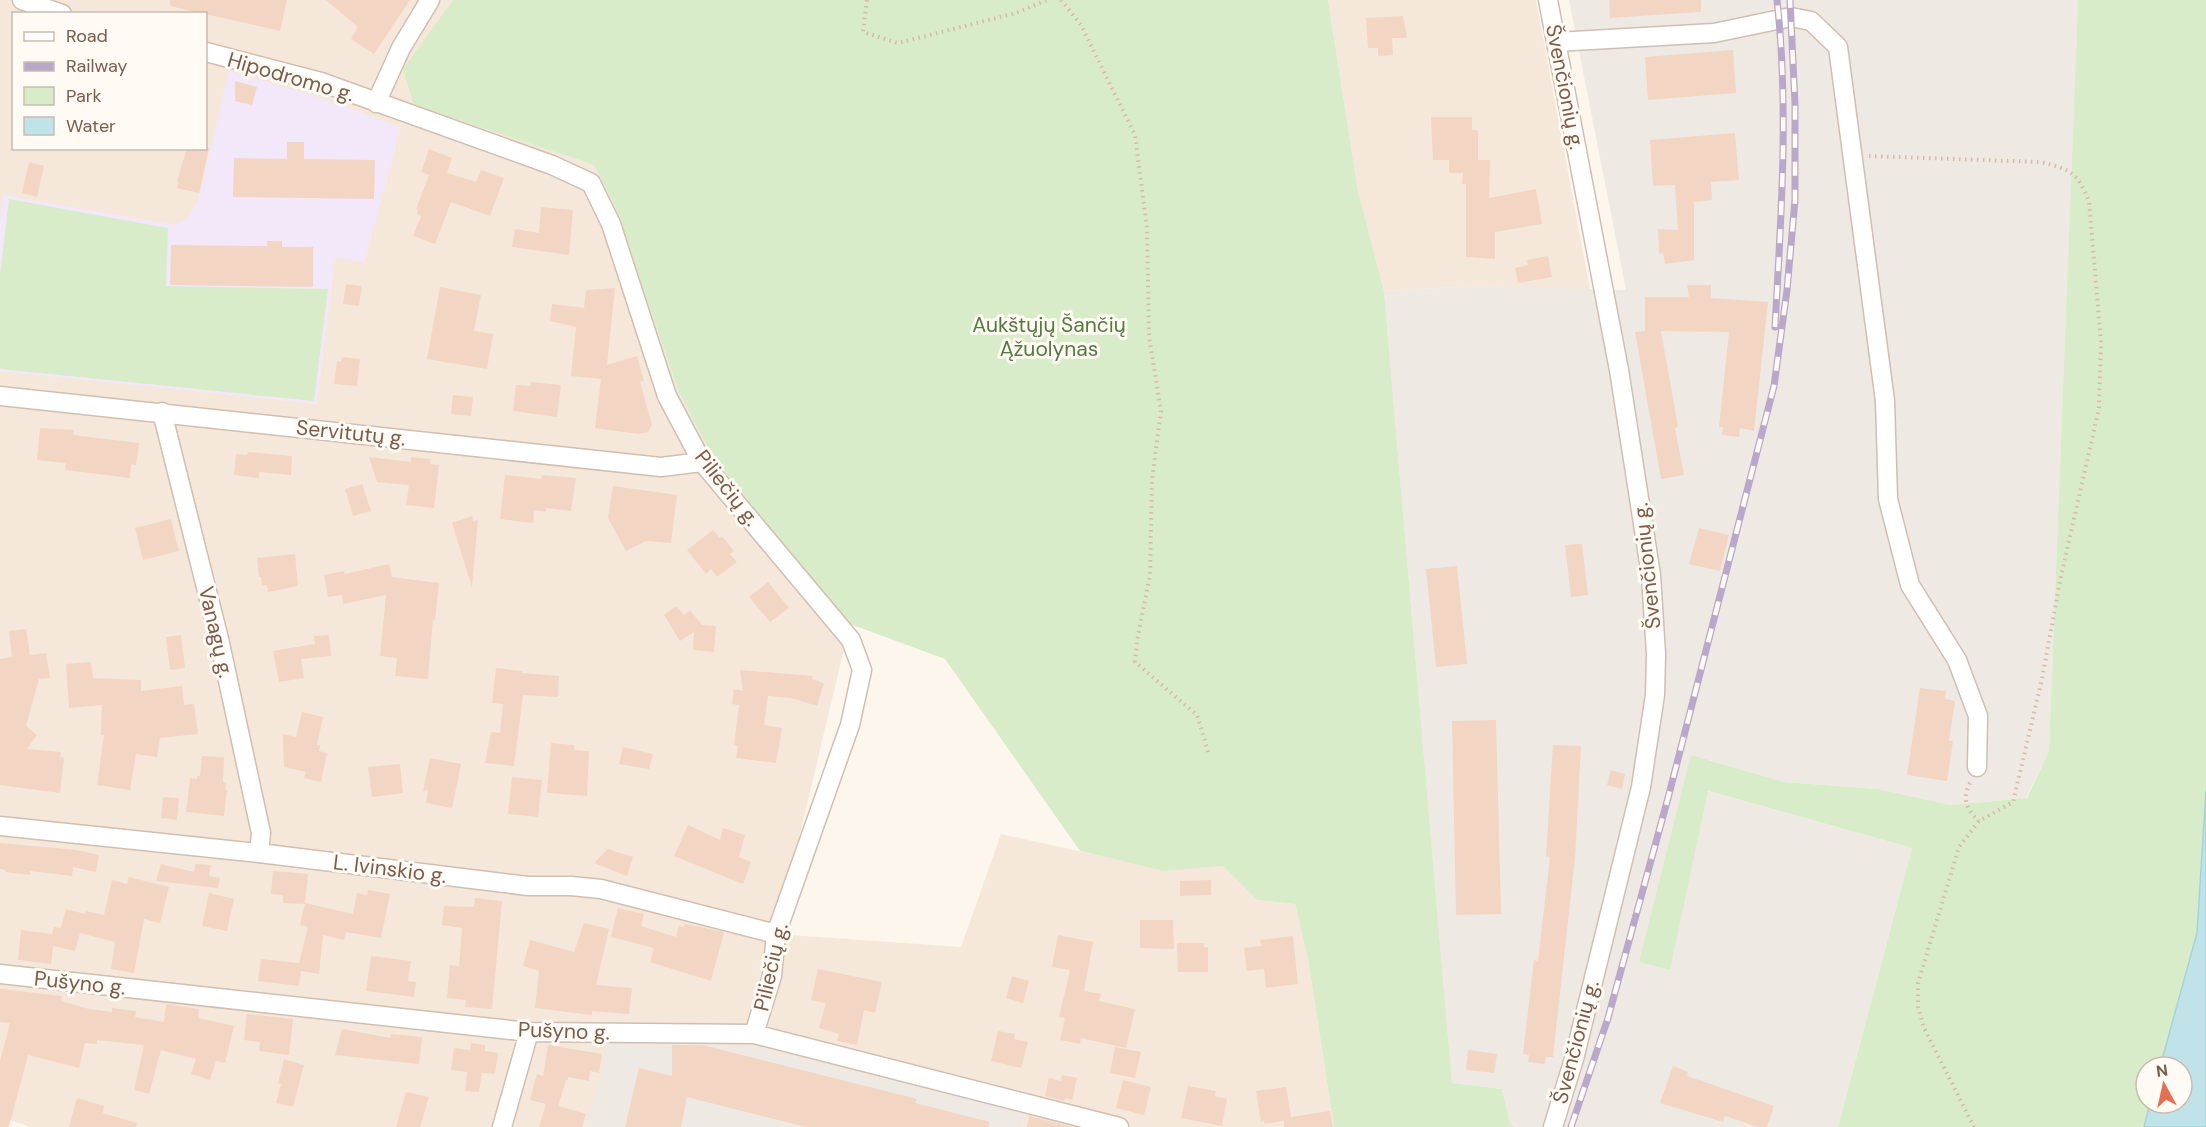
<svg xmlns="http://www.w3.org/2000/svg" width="2206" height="1127" viewBox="0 0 2206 1127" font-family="'DM Sans',sans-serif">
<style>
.residential{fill:#f5e8da;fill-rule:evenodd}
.industrial{fill:#efe9e4}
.education{fill:#f3e8fa}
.green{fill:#d8ecc9}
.water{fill:#bfe3e8;stroke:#a5d3da;stroke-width:1.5}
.building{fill:#f3d5c3}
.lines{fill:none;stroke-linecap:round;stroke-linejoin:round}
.minor-casing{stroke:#d1beb0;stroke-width:21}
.path{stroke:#d9b8a5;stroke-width:4;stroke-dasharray:1.5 4.5;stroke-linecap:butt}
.minor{stroke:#fff;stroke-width:18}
.rail-casing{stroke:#b9a8c9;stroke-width:7}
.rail{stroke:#fffaf3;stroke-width:4.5;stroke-dasharray:14;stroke-linecap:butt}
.labels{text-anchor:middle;stroke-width:6;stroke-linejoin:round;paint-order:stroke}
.street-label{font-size:21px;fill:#7a5c4d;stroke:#fffaf3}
.park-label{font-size:21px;fill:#537a41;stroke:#fffaf3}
</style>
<rect width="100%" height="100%" fill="#fdf6ec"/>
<path class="residential" d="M0 0H453L447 8 414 104 594 165 615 206 679 393 714 459 850 624 776 934 961 947 1001 834 1164 870 1223 866 1257 900 1295 904 1308 959 1334 1127H1022L1025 1114 590 1117 586 1127H31L0 1117ZM14 14H206V148H14Z
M1328 0H1536L1590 290 1476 286 1384 291 1358 191Z"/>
<path class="industrial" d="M1569 0H2078L2049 751 2026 798 1951 805 1878 789 1784 782 1709 760 1639 962 1670 969 1707 791 1912 848 1838 1127H1515L1510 1124 1502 1089 1452 1083 1384 291 1476 286 1626 290Z
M732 1041 1025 1114 1022 1127H586L609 1043Z"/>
<path class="education" d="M229 71 324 99 401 127 364 262 335 257 317 404 0 371V223L3 195 173 225 188 219 199 198Z"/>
<path class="green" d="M453 0H1328L1358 191 1384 291 1452 1083 1502 1089 1510 1124 1515 1127H1334L1308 959 1295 904 1257 900 1223 866 1164 871 1080 851 945 659 850 624 714 459 679 393 615 206 594 165 414 105 403 69Z
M2078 0H2206V790L2197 933 2160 1067H2146V1103H2150L2144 1127H1838L1912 848 1708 791 1670 970 1639 962 1691 755 1784 782 1878 789 1951 805 2027 798 2049 751Z
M9 199 168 228 166 286 328 289 314 401 0 369V275Z"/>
<path class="water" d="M2206 790V1127H2144L2150 1103H2182V1067H2160L2197 933Z"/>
<path class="building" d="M170 0H287L280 31 170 6Z
M326 0H410L374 54 351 39 358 27Z
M1609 0H1701V12L1610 18Z
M1403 16 1407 38H1392L1393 55 1378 56V48H1368L1366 18Z
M1733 50 1736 93 1648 100 1645 57Z
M235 81 257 87 252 105 235 101Z
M1431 117H1472V130H1478V160H1490L1489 198 1536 189 1542 224 1495 232V259L1466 257V184H1462L1463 173H1449V160H1433Z
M1735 133 1739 180 1711 182 1712 200 1694 202V260L1665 264 1663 253 1659 254 1658 229 1678 230 1675 185 1653 186 1650 140Z
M287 142H304V159L375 160 374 199 233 197 234 158 287 159Z
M187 148H209L199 193 177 188 179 182 177 181Z
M429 149 452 158 447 173 476 182 481 170 504 178 490 216 451 202 435 244 413 236 421 216 417 214 418 210 416 209 429 175 421 172Z
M29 162 44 166 37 197 22 193Z
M541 207 573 210 569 255 512 247 515 229 539 233Z
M267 241H282V247H313V287L170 285 171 245 267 246Z
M1548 256 1552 277 1518 283 1515 268 1528 265 1527 260Z
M346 284 362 286 359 306 343 304Z
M1687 285H1711V298L1768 302 1754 431 1740 428 1739 437 1722 435 1723 427H1719L1729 332 1661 331 1678 427 1675 428 1684 475 1661 479 1635 332 1645 331V297H1689Z
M440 287 481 295 474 331 493 334 487 369 427 359Z
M615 288 607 365 637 356 644 381 640 382 652 425 648 432 639 434 595 428 601 379 571 376 576 327 550 321 552 304 584 308 586 290Z
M342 357 360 359 357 386 334 384 337 361 341 362Z
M531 382 561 385 557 417 513 411 516 385 531 386Z
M453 395 473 397 471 416 451 414Z
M40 428 74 430 73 435 139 443 136 465 131 464 130 478 65 470 66 463 37 460Z
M248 452 292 456 291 475 259 472V478L234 475 236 454 247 455Z
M369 457 411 462V457L431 459 430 464 439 465 434 508 406 505 409 485 377 482Z
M505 475 541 479 542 475 576 478 571 511 546 508V512L534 510 533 523 500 519Z
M362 484 371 511 353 516 345 489Z
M613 486 677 495 671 543 646 541 626 551 608 518Z
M472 516 473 521 478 520 472 587 452 523Z
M171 519 179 551 143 560 135 528Z
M1699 528 1729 535 1720 571 1689 564Z
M713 530 720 538 722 536 734 551 730 554 737 562 717 577 711 569 706 574 687 550Z
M1582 544 1588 595 1571 597 1565 545Z
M295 554 298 586 268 592 267 585 262 586 261 577H259L257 558Z
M389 564 392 577 439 583 435 620 433 619 428 679 395 676 397 658 380 656 386 595 343 604 342 595 328 597 324 575 344 571 345 574Z
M1457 566 1467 664 1436 667 1426 569Z
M768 582 789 608 770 622 749 597Z
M676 606 684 615 690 610 702 625 716 626 714 652 693 650 694 632 680 641 664 615Z
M26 629 30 655 46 653 50 678 39 679 26 726 37 735 27 749 61 752 60 757 64 758 60 793 0 785V659L12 657 9 631Z
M181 635 185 668 170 670 166 637Z
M329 635 331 656 301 659 304 678 279 682 273 651 315 644 314 636Z
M91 662 93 678 141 680V691L182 686 184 705 194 704 198 734 160 738 157 757 136 754 130 790 97 785 104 735H101L102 705 69 708 66 664Z
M496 668 522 671V673L559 676 558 697 523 695 514 766 485 763 491 732 500 733 503 704 492 703Z
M740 670 813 676 812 679 824 683 817 706 791 698 768 696 764 725 782 728 776 763 736 758 738 746 734 745 739 705 732 704 734 689 743 691Z
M1920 688 1946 691 1945 699 1955 701 1949 741H1953L1947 781 1907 775Z
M302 712 323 717 317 745H320L319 751 327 753 321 782 304 778 306 772 284 767 283 734 296 737Z
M1496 720 1501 914 1456 915 1452 721Z
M551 743 574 745V750L589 751 587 796 547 793Z
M1553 745 1581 746 1575 858 1553 1057H1546L1545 1064 1528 1062 1529 1055 1523 1054 1534 960 1538 961 1550 857 1546 856Z
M623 747 653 754 649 769 619 764Z
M202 756 224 757 223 782 226 783 225 790H227L224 816 186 812 190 778 197 779V776H200Z
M430 758 461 764 452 808 426 803 428 790 423 791Z
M400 764 403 793 372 797 368 767Z
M1611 770 1625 774 1622 789 1607 785Z
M512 777 542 780 538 817 508 814Z
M163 797 179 798 177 820 161 818Z
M688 825 720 840 723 828 745 835 739 857 751 862 743 884 674 856Z
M0 843 77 850 99 855 96 872 73 867 72 876 30 871V875L5 872V870L0 869Z
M608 849 633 857 627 876 594 863Z
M161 864 194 872 195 864 211 865 209 876 220 878 218 888 156 881Z
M273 871 308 874 305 903 353 914 357 893 367 895 368 890 390 894 381 938 346 932 344 940 323 935 319 974 301 971 299 986 258 981 261 959 299 963 308 927 300 925 305 904 283 903V895L271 894Z
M129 877 169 887 160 923 144 919 134 973 111 969 115 942 80 933 75 951 53 946 51 964 18 960 21 930 52 934 54 927 61 928 66 909 85 914 86 911 104 915 112 880 127 884Z
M1211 880V895L1180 896V881Z
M209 893 234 899 227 931 202 926Z
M475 898 502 901 492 1009 465 1007 466 1000 447 998 450 965 459 966 462 928 442 925 444 906 474 907Z
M618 908 644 914 641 926 676 937 679 926 684 927 685 924 724 932 711 981 650 962 654 948 611 937Z
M1140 920H1173L1174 949 1140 948Z
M584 923 609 929 596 985 632 988 629 1014 592 1011V1015L535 1008 539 971 523 966 530 940 574 952Z
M1058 935 1093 942 1084 991 1101 994 1099 1001 1135 1009 1126 1048 1081 1038 1080 1044 1060 1040 1065 1018 1059 1017 1070 970 1052 967Z
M1293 936 1298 984 1266 988 1264 969 1247 971 1244 948 1261 946 1260 940Z
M1177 943H1204V947H1208V972H1178Z
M371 956 411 961 408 981 416 982 414 997 366 991Z
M818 969 882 982 875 1013 864 1010 857 1045 837 1041 839 1034 819 1028 826 1003 811 1000Z
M1012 976 1029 981 1023 1003 1006 998Z
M0 989 62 996 61 1001 89 1009 112 1012V1008L136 1011 135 1017 164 1022 166 1004 199 1009 198 1018 234 1026 225 1063 216 1061 210 1080 191 1074 196 1059 161 1050 149 1094 134 1090 144 1045 97 1040V1044L85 1043 79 1068 28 1055 9 1127H0V1061L10 1023 0 1022Z
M247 1014 293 1019 289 1055 259 1051 260 1042 244 1040Z
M342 1029 390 1038 391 1034 422 1037 419 1064 335 1055Z
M998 1031 1015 1034 1014 1039 1028 1042 1021 1068 991 1061Z
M471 1043 485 1045V1051L498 1053 495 1074 482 1073 479 1092 465 1091 467 1072 451 1070 454 1048 470 1050Z
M548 1045 602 1054 599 1073 590 1071 589 1081 568 1077V1080H566L558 1106 586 1114 582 1127H539L546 1104 530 1100 537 1074 543 1076Z
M672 1045H703L917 1099 915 1103 990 1122 989 1127H806L687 1097 681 1127H625L639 1068 672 1076Z
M1115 1047 1141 1052 1135 1078 1110 1073Z
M1468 1050 1497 1054 1494 1073 1466 1070Z
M284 1059 304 1065 293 1107 276 1103 281 1084 278 1083Z
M1673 1066 1688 1072 1687 1076 1774 1106 1767 1127H1758L1725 1116 1723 1122 1660 1103Z
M1062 1075 1077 1078 1072 1100 1065 1098 1064 1101 1045 1096 1049 1078 1061 1081Z
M1123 1080 1151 1087 1144 1115 1116 1108Z
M1188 1086 1216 1091 1215 1096 1227 1099 1222 1126 1181 1118Z
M1286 1087 1291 1117 1330 1111 1333 1127H1284V1121L1264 1124V1121L1261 1122 1256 1091Z
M406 1092 429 1097 420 1127H396Z
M77 1098 104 1106 103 1113 137 1123 136 1127H69Z
M1029 1116 1073 1127H1027Z"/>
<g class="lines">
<g class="minor-casing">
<path id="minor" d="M22 0 62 14
M1548 0 1619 370 1651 575 1656 654 1655 695 1641 787 1574 1059 1553 1127
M1556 42 1714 33 1791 17 1811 21 1838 47 1885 401 1888 499 1910 585 1957 660 1978 716 1977 767
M206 52 321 82 552 165 591 183 611 224 667 396 702 462 851 640 862 670 850 725 776 934 772 976 754 1034
M376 103 401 48 430 0
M0 396 661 467 702 462
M162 412 219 639 261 833 259 853
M0 826 259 853 528 886H571L601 889 776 934
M0 974 529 1032 754 1034 1119 1127
M502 1127 529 1032"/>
</g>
<path class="path" d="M867 0 863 32 898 43 1016 13 1047 0
M1061 0 1081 25 1135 135 1147 228 1149 336 1161 411 1152 480 1150 575 1137 641 1135 662 1197 715 1209 755
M1869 156 2040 162C2070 169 2077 172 2089 201L2101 343 2099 408 2060 581 2042 679 2013 802 1979 821 1959 847 1918 983V1007L1924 1028 1974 1127
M1970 783C1962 799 1966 809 1979 821"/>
<use href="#minor" class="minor"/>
<g class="rail-casing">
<path id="rail" d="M1775 327C1781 218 1789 108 1777 0
M1571 1127 1608 1018 1668 798 1774 386 1787 290 1795 200V104L1790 0"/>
</g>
<use href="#rail" class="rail"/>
</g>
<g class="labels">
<g class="street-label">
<text transform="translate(291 77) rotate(16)" y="7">Hipodromo g.</text>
<text transform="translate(1565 87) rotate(79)" y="7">Švenčionių g.</text>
<text transform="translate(351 433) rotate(6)" y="7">Servitutų g.</text>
<text transform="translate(727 488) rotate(52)" y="7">Piliečių g.</text>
<text transform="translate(1647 566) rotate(-96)" y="7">Švenčionių g.</text>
<text transform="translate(216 632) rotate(77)" y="7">Vanagų g.</text>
<text transform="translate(390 869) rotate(7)" y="7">L. Ivinskio g.</text>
<text transform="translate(771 967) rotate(-77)" y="7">Piliečių g.</text>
<text transform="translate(80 983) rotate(6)" y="7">Pušyno g.</text>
<text transform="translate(564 1031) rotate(2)" y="7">Pušyno g.</text>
<text transform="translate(1576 1042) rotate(-75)" y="7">Švenčionių g.</text>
</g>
<g class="park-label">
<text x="1049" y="332">Aukštųjų Šančių<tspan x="1049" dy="24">Ąžuolynas</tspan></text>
</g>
</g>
<rect x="12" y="12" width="195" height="138" fill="#fffaf3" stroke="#cabbb1" stroke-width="1.5"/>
<rect x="24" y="32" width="30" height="9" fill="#ffffff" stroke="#cabbb1" stroke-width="1.5"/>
<text x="66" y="42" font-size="18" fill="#7a5c4d">Road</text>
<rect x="24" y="62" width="30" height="9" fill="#b9a8c9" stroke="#cabbb1" stroke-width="1.5"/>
<text x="66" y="72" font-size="18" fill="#7a5c4d">Railway</text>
<rect x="24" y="87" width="30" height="18" fill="#d8ecc9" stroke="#cabbb1" stroke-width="1.5"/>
<text x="66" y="102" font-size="18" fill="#7a5c4d">Park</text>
<rect x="24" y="117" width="30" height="18" fill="#bfe3e8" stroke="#cabbb1" stroke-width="1.5"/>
<text x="66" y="132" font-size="18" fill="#7a5c4d">Water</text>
<g transform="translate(2164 1085) rotate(352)"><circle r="28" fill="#fffaf3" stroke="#cabbb1" stroke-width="1.5"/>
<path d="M0-4.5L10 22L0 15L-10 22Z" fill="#e76f51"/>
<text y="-9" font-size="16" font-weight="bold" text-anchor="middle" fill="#7a5c4d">N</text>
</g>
</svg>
